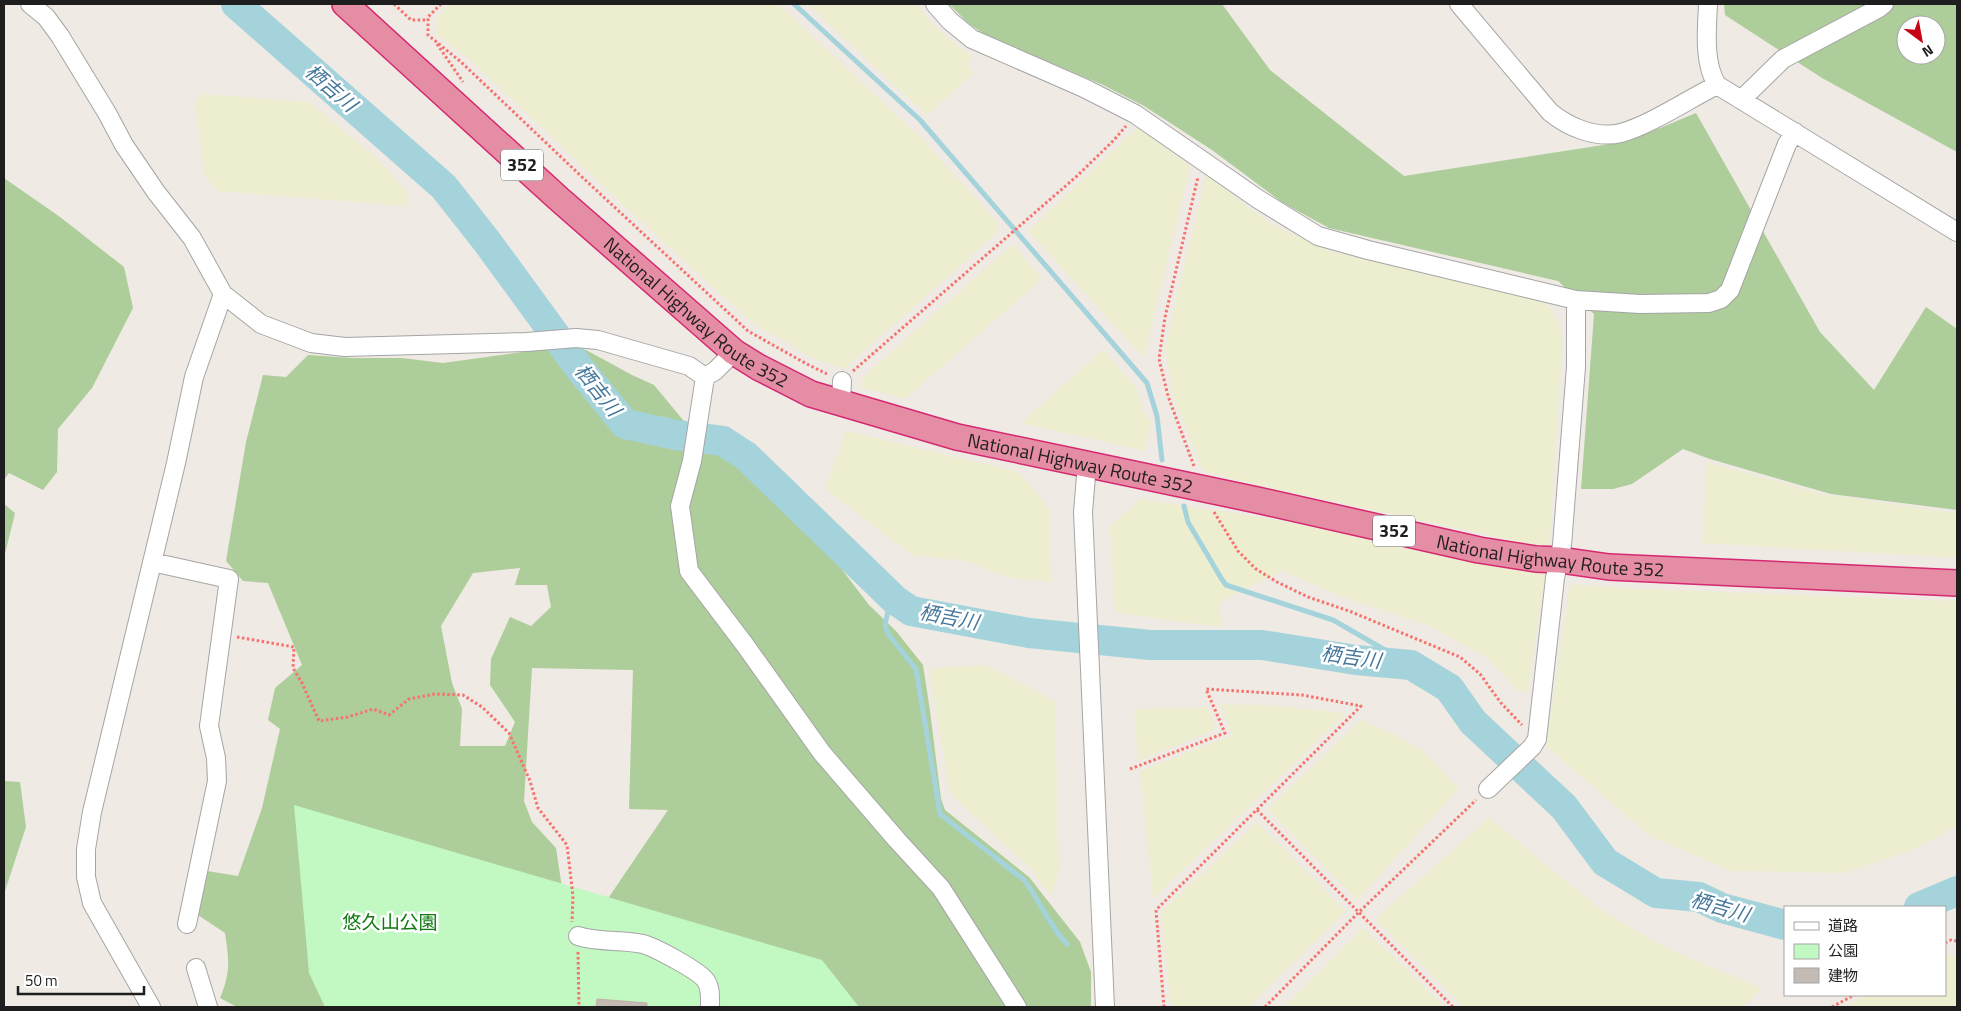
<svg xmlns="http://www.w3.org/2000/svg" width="1961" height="1011" viewBox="0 0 1961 1011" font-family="'Titillium Web','Noto Sans JP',sans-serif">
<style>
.farmland{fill:#ededd0}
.forest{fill:#adcd9a;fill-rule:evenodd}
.park{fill:#c2f8c2}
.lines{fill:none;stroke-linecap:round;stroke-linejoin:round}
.stream{stroke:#a5d3db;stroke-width:5}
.river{stroke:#a5d3db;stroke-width:30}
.building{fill:#c3bab4;stroke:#c0b0a7}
.minor-casing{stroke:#a5a5a5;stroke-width:20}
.highway-casing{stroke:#d62871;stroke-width:28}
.path{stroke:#f7716d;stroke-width:3;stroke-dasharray:2.5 2.5;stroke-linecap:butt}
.minor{stroke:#fff;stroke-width:18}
.highway{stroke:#e58da4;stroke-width:25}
.labels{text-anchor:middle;stroke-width:5;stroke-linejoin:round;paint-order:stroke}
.shield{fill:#fff;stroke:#626262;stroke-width:1}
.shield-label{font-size:18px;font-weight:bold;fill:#1e1e1e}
.street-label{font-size:19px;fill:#1e1e1e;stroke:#fff}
.park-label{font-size:19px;fill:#0e7a0f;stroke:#fff}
.water-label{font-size:20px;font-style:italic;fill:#46789c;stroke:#fff}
</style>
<rect width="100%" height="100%" fill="#efeae4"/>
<path class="farmland" d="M450 4H778L920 137 999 224 997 233 844 369 809 356 751 322 637 218 468 58 434 32 438 27 437 18Z
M807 4H918L926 17 946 37 973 57 967 65 974 73 927 115Z
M204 94 309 102 380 161 409 194 406 206 217 191 205 177 195 100Z
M1138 127 1190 166 1144 358 1028 231Z
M1206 174 1270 224 1329 251 1530 298 1541 302 1552 310 1559 324 1562 344 1550 541 1541 548 1480 533 1274 489 1203 471 1173 395 1165 349Z
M1013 244 1042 279 905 399 862 388 861 379Z
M1103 350 1136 387 1143 411 1151 423 1145 451 1021 423Z
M846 431 1019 472 1049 508 1051 582 1011 578 964 561 912 555 825 489Z
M1707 462 1822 494 1957 513V558L1702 543Z
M1141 499 1266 518 1546 572 1527 692 1518 691 1487 658 1430 626 1348 599 1282 571 1219 603 1222 627 1187 623 1115 612 1110 526Z
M1570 584 1621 588 1957 601V666L1954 698 1957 699V826L1912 850 1845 873 1732 871 1651 837 1546 746Z
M985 665 1055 701 1059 871 1052 894 1048 893 1032 870 958 801 949 789 929 669Z
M1220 704 1265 705 1347 713 1153 899 1140 771 1232 735Z
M1208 707 1216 729 1138 761 1134 709Z
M1361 720 1393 734 1422 750 1459 789 1357 900 1267 809Z
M1489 818 1604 912 1668 949 1762 988 1743 1007H1464L1375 919Z
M1257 822 1346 911 1249 1007H1172L1170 1000 1161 912Z
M1363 928 1445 1007H1284Z
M1945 954 1957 955V1007H1845L1866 995H1945Z"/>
<path class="forest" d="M949 4H1222L1270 70 1404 176 1629 141 1696 113 1820 332 1874 390 1926 307 1957 329V510L1831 494 1710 459 1683 449 1632 484 1613 489H1581L1594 314 1558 281 1329 228 1283 203 1212 150 1144 106 1103 85 984 34 968 23Z
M1724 4H1957V152L1822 78 1725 15ZM1906 25H1936V55H1906Z
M4 178 60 217 124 267 133 308 92 388 58 429 57 472 43 490 9 473 4 480Z
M537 350H586L632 375 654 385 683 420 728 457 736 467 749 474 771 494 785 510 809 528 820 546 840 567 869 605 896 631 923 665 930 711 941 799 945 810 1029 877 1080 942 1091 972V1007H669L609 920V897L668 810 629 809 633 670 532 668 524 801 532 822 556 848 567 921 518 1007H237L220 998C231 972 229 960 225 933L195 913 207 871 238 876 262 808 280 729 268 720 275 688 302 665 268 583 243 581 226 561 246 442 263 375 286 377 308 355 353 358H402L443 363ZM520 568 515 585H547L551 607 531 626 510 617 491 659 490 685 515 722 505 746H460L462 709 452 683 441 626 473 573Z
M4 504 15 513 4 558Z
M4 781 20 782 26 827 4 894Z"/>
<path class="park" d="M294 805 822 960 859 1007H325L309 973Z"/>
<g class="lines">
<path class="stream" d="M794 4 920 120 1147 383 1157 416 1162 460
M1184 506 1188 522 1221 578 1226 585 1333 620 1411 665
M895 600 888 611 885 625 888 634 916 669 940 814 1024 880C1040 901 1049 925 1067 944"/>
<path class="river" d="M236 4 444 187 488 243 580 369 625 424 676 435 723 441 746 456 895 600 911 611 1029 633 1150 645H1262L1356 660 1411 665 1449 688 1473 722 1564 807 1605 862 1656 893 1699 897 1722 908 1785 925
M1919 907 1957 891"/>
</g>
<path class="building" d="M597 999 647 1003V1007H596Z"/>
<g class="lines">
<g class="minor-casing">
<path id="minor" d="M30 4 46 17 60 36 107 113 124 145 156 192 192 238 223 294 261 324 311 343 345 347 527 342 576 338 598 340 689 366 705 377
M935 4 950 21 972 39 1084 88 1135 114 1258 199 1318 236 1368 250 1576 300 1640 304 1709 303 1721 299 1730 290 1787 144 1795 132
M1459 4 1550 112C1568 127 1596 139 1621 133 1650 125 1689 99 1717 85
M1708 4C1707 29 1703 62 1717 85L1957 232
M1742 99 1783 59 1879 8 1884 4
M705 377 692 461 680 506 689 571 745 645 822 753 897 840 941 888 1017 1007
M705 377 715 371 734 352
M841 404 842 381
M1087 464 1083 512 1105 1007
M152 562 229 579 209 726 216 758 217 781 187 924
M1488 789 1532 747 1537 739 1555 578 1562 545 1576 367V300
M578 936C599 943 622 939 643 944 654 947 700 971 706 981 711 988 710 999 710 1007
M196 968 208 1007
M151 1007 92 903 86 877V849L92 812 176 463 194 377 223 294"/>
</g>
<g class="highway-casing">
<g id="highway">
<path id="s1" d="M345 4 559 199 734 352 758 367 811 394 957 437 1257 500 1479 550 1536 559 1560 560 1609 567 1957 583"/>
</g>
</g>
<path class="path" d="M394 4 411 20H428
M441 4 428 17V35L461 62 582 177 748 331 805 363 827 374
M437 44 463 82
M853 371 1077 176 1114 140 1126 126
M1194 466 1168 396 1159 359 1165 317 1198 177
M1214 512 1238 551 1256 569 1277 582 1308 597 1349 611 1460 657 1480 674 1501 703 1522 725
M237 637 294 647 293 668 302 683 319 721 348 717 373 709 389 715 409 699 435 694 463 695 482 707 509 733 530 781 538 808 567 845 573 896 572 922
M1130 769 1225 733 1206 689 1302 695 1361 706 1156 910 1164 1007
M1257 810 1453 1007
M1945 943 1951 940 1957 941
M578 952 579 1007
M1265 1007 1358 913 1476 800
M1832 1007 1854 995"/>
<use href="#minor" class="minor"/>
<use href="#highway" class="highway"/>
</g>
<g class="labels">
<g class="shield">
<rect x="501" y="149.5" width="42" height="31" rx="4"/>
<rect x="1373" y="515.5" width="42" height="31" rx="4"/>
</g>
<g class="shield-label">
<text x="522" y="171">352</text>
<text x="1394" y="537">352</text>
</g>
<g class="street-label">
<text dy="7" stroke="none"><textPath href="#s1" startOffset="468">National Highway Route 352</textPath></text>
<text dy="7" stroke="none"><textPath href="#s1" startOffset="888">National Highway Route 352</textPath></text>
<text dy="7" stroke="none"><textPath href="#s1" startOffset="1368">National Highway Route 352</textPath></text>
</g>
<g class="park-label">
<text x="390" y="929">悠久山公園</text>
</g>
<g class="water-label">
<text transform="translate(331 88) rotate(41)" y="7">栖吉川</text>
<text transform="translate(598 390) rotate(51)" y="7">栖吉川</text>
<text transform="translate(949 617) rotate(11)" y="7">栖吉川</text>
<text transform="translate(1351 657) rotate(8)" y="7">栖吉川</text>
<text transform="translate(1720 907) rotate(16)" y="7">栖吉川</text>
</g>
</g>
<rect width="1961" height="1011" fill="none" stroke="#1e1e1e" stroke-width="10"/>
<rect x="1784" y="906" width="162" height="90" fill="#ffffff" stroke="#a5a5a5"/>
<rect x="1794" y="922" width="25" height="8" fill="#ffffff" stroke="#a5a5a5"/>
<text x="1828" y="931" font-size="15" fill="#1e1e1e">道路</text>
<rect x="1794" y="944" width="25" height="15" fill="#c2f8c2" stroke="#a5a5a5"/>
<text x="1828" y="956" font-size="15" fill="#1e1e1e">公園</text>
<rect x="1794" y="968" width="25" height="15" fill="#c3bab4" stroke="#a5a5a5"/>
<text x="1828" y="981" font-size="15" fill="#1e1e1e">建物</text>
<g transform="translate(1921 40) rotate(148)"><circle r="24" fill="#ffffff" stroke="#a5a5a5"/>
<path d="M0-4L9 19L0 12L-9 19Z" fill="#c70413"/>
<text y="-8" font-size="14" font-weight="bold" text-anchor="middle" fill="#1e1e1e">N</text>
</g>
<path d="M18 986v8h126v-8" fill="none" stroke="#1e1e1e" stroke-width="2.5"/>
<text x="25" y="986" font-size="15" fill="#1e1e1e" stroke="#ffffff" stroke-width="4" paint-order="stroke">50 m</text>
</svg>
